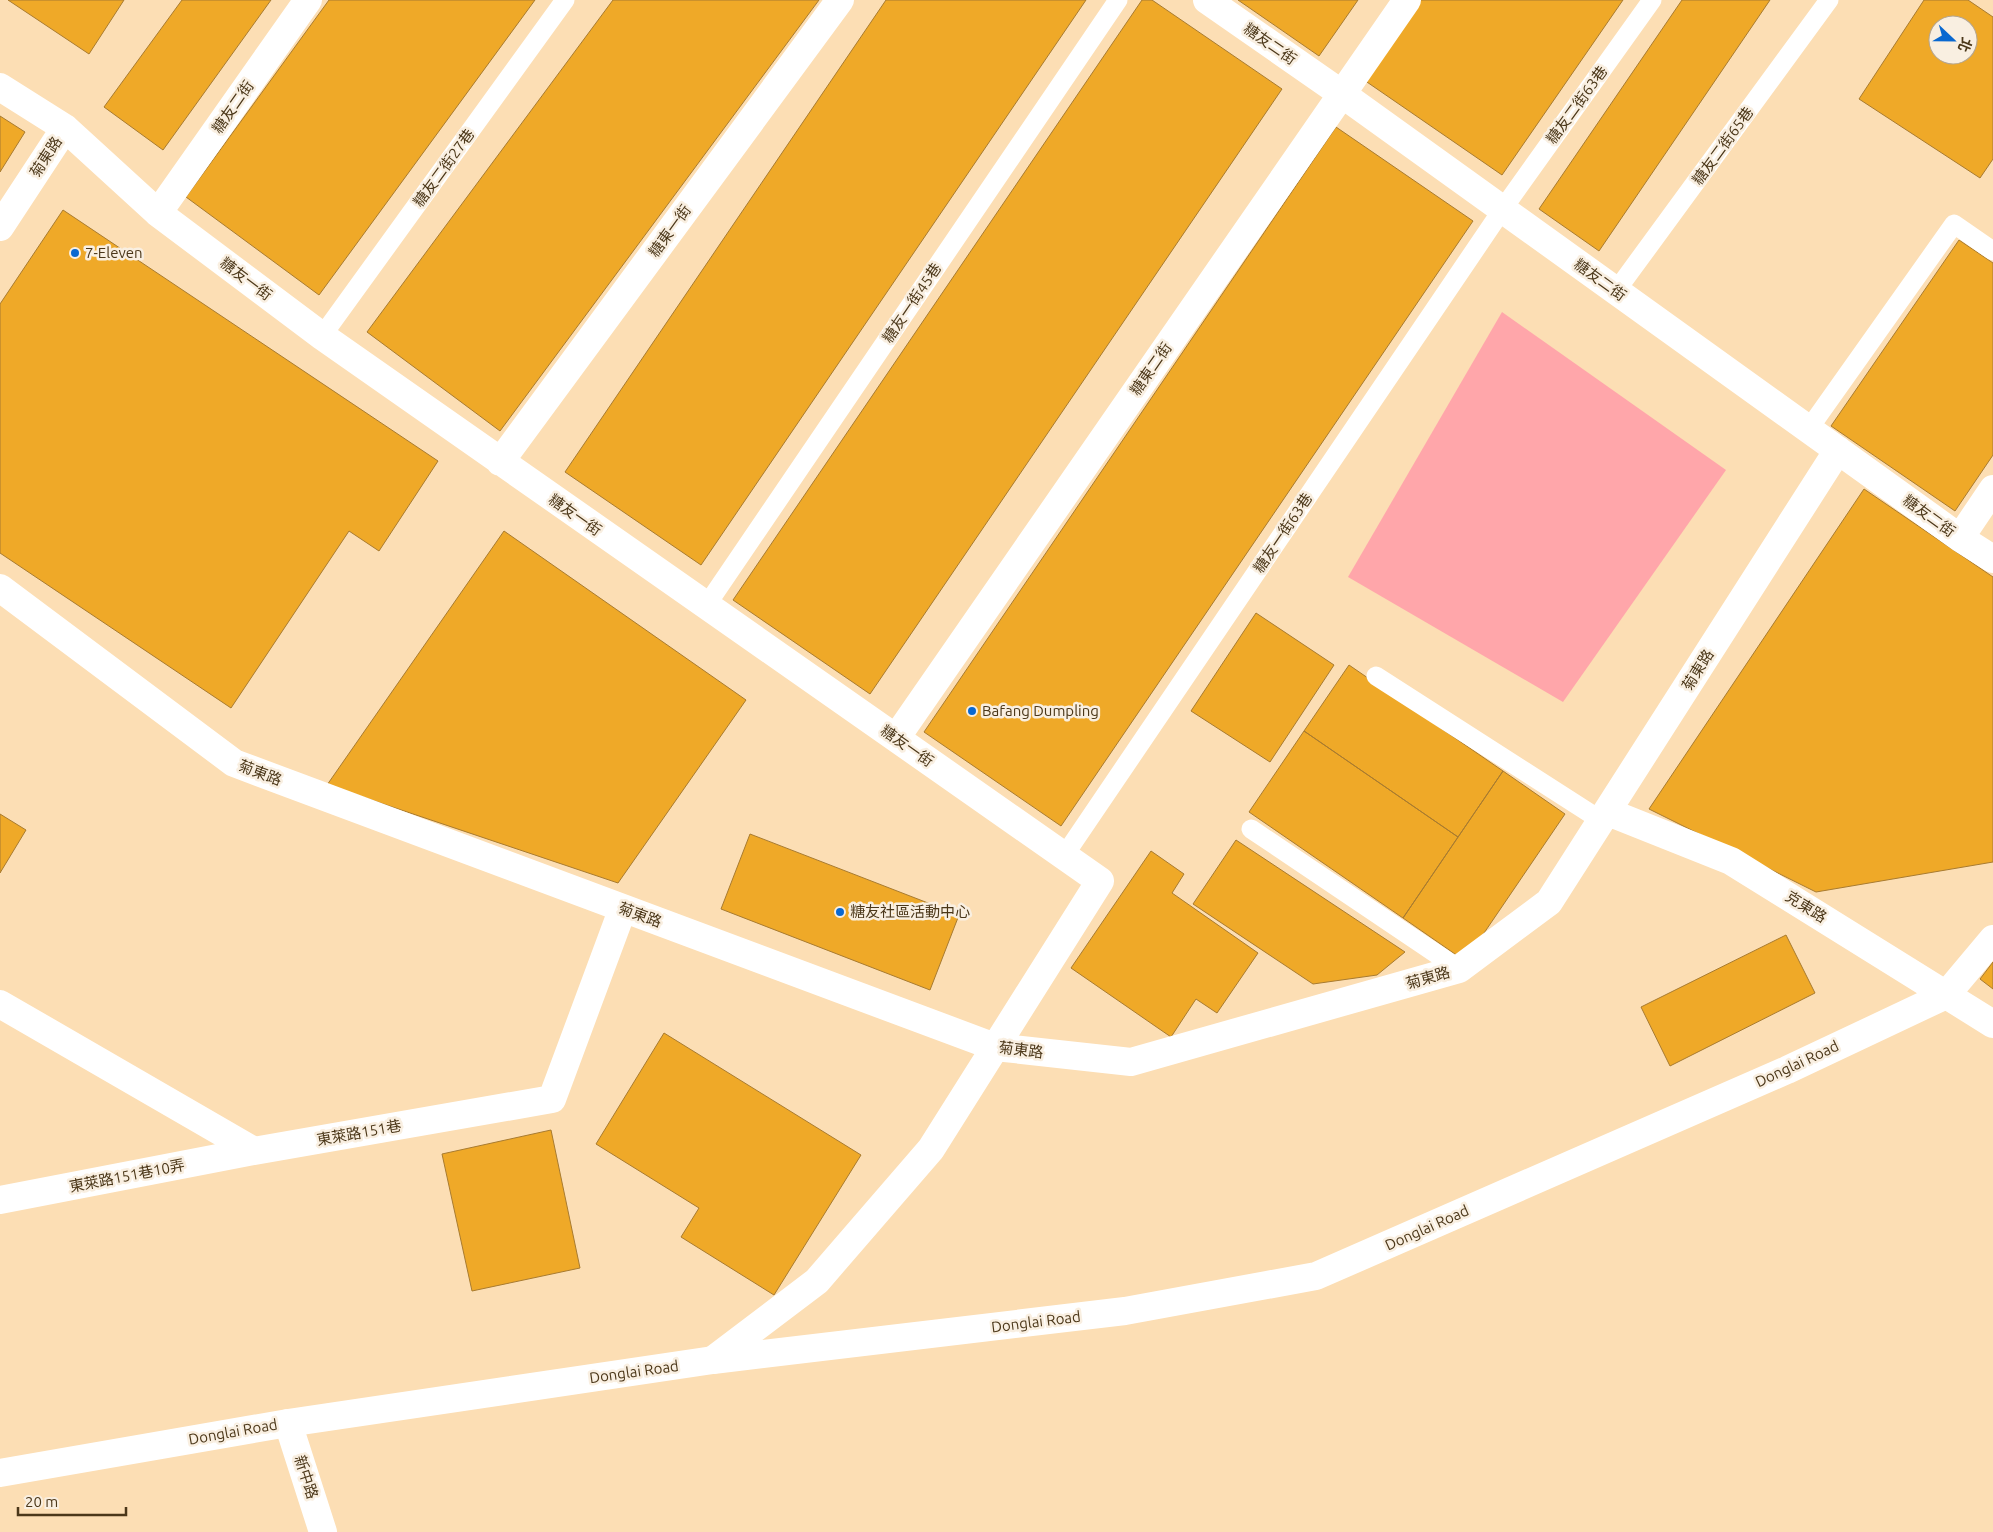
<svg xmlns="http://www.w3.org/2000/svg" width="1993" height="1532" viewBox="0 0 1993 1532" font-family="Ubuntu,'Noto Sans TC',sans-serif">
<style>
.green{fill:#ffa6aa}
.building{fill:#efa928;stroke:#a87b30;fill-rule:evenodd}
.lines{fill:none;stroke-linecap:round;stroke-linejoin:round}
.service{stroke:#fff;stroke-width:19}
.minor{stroke:#fff;stroke-width:28}
.tertiary{stroke:#fff;stroke-width:28}
.poi-dot{fill:#0968d0;stroke:#f9efe1;stroke-width:2}
.labels{text-anchor:middle;stroke-width:5;stroke-linejoin:round;paint-order:stroke}
.street-label{font-size:15px;fill:#4b3719;stroke:#f9efe1}
.poi-label{font-size:15px;fill:#4b3719;stroke:#f9efe1;text-anchor:start}
</style>
<rect width="100%" height="100%" fill="#fcdeb4"/>
<path class="green" d="M1502 312 1726 470 1563 702 1348 577Z"/>
<path class="building" d="M8 0H124L89 54Z
M182 0H271L163 150 104 107Z
M329 0H535L319 295 186 197Z
M613 0H819L500 431 367 332Z
M886 0H1086L701 565 565 472Z
M1142 0H1152L1282 89 870 694 733 600Z
M1238 0H1358L1319 56Z
M1419 0H1623L1502 175 1364 80Z
M1682 0H1770L1599 251 1539 209Z
M1924 0H1968L1993 17V159L1980 178 1859 99ZM1938 25H1968V55H1938Z
M0 116 25 132 0 172Z
M1336 127 1473 221 1061 826 924 732Z
M63 210 438 461 379 551 349 531 231 708 0 553V304Z
M1959 240 1993 263V455L1955 511 1831 426Z
M1864 489 1993 577V862L1816 892 1649 809Z
M504 531 746 700 618 883 327 785Z
M1256 613 1334 665 1270 762 1191 711Z
M1349 665 1503 771 1458 837 1304 731Z
M1304 731 1458 837 1403 918 1249 812Z
M1503 771 1565 814 1465 961 1403 918Z
M0 814 26 830 0 873Z
M750 834 959 915 930 990 721 909Z
M1236 840 1405 952 1377 975 1313 984 1193 904Z
M1151 851 1184 874 1172 893 1258 953 1217 1013 1196 999 1171 1037 1071 968Z
M1786 935 1815 993 1670 1066 1641 1007Z
M1993 962V989L1980 979Z
M664 1033 861 1155 774 1295 681 1237 699 1208 596 1144Z
M551 1130 580 1268 472 1291 442 1154Z"/>
<g class="lines">
<path class="service" d="M1616 291 1829 0
M322 336 565 0
M1808 430 1954 224 1993 251
M706 606 1118 0
M1376 676 1602 821
M1251 829 1459 969
M1064 856 1502 210 1652 0"/>
<path class="minor" d="M1207 0 1342 94 1960 538 1993 559
M0 87 65 128 158 213 322 336 1100 881 931 1149 817 1281 713 1360
M158 213 308 0
M0 227 65 128
M500 462 840 0
M1960 538 1993 489
M0 588 234 763 995 1047 1131 1062 1459 969 1549 902 1838 450
M896 738 1407 0
M1608 812 1731 861 1993 1024
M0 1004 254 1151
M0 1200 254 1151 552 1099 623 908
M288 1423 323 1532"/>
<path class="tertiary" d="M0 1473 288 1423 713 1360 1125 1311 1316 1276 1787 1070 1946 995 1993 939"/>
</g>
<g class="poi-dot">
<circle cx="75" cy="253" r="5"/>
<circle cx="972" cy="711" r="5"/>
<circle cx="840" cy="912" r="5"/>
</g>
<g class="labels">
<g class="street-label">
<text transform="translate(1270 44) rotate(35)" y="5">糖友二街</text>
<text transform="translate(1577 105) rotate(-54)" y="5">糖友二街63巷</text>
<text transform="translate(233 107) rotate(-55)" y="5">糖友二街</text>
<text transform="translate(1723 146) rotate(-54)" y="5">糖友二街65巷</text>
<text transform="translate(46 157) rotate(-57)" y="5">菊東路</text>
<text transform="translate(444 168) rotate(-54)" y="5">糖友二街27巷</text>
<text transform="translate(670 231) rotate(-54)" y="5">糖東一街</text>
<text transform="translate(246 279) rotate(37)" y="5">糖友一街</text>
<text transform="translate(1600 280) rotate(36)" y="5">糖友二街</text>
<text transform="translate(912 303) rotate(-56)" y="5">糖友一街45巷</text>
<text transform="translate(1151 369) rotate(-55)" y="5">糖東二街</text>
<text transform="translate(575 515) rotate(35)" y="5">糖友一街</text>
<text transform="translate(1929 516) rotate(36)" y="5">糖友二街</text>
<text transform="translate(1283 533) rotate(-56)" y="5">糖友一街63巷</text>
<text transform="translate(1698 670) rotate(-58)" y="5">菊東路</text>
<text transform="translate(907 746) rotate(35)" y="5">糖友一街</text>
<text transform="translate(260 773) rotate(21)" y="5">菊東路</text>
<text transform="translate(1806 907) rotate(32)" y="5">克東路</text>
<text transform="translate(640 915) rotate(20)" y="5">菊東路</text>
<text transform="translate(1428 978) rotate(-16)" y="5">菊東路</text>
<text transform="translate(1021 1050) rotate(7)" y="5">菊東路</text>
<text transform="translate(1797 1064) rotate(-25)" y="5">Donglai Road</text>
<text transform="translate(359 1133) rotate(-10)" y="5">東萊路151巷</text>
<text transform="translate(127 1176) rotate(-11)" y="5">東萊路151巷10弄</text>
<text transform="translate(1427 1228) rotate(-24)" y="5">Donglai Road</text>
<text transform="translate(1036 1322) rotate(-7)" y="5">Donglai Road</text>
<text transform="translate(634 1372) rotate(-8)" y="5">Donglai Road</text>
<text transform="translate(233 1432) rotate(-10)" y="5">Donglai Road</text>
<text transform="translate(306 1477) rotate(72)" y="5">新中路</text>
</g>
<g class="poi-label">
<text x="85" y="258">7-Eleven</text>
<text x="982" y="716">Bafang Dumpling</text>
<text x="850" y="917">糖友社區活動中心</text>
</g>
</g>
<g transform="translate(1953 40) rotate(112)"><circle r="24" fill="#f9efe1" stroke="#b3a591"/>
<path d="M0-4L9 19L0 12L-9 19Z" fill="#0968d0"/>
<text y="-8" font-size="14" font-weight="bold" text-anchor="middle" fill="#4b3719">北</text>
</g>
<path d="M18 1507v8h108v-8" fill="none" stroke="#4b3719" stroke-width="2.5"/>
<text x="25" y="1507" font-size="15" fill="#4b3719" stroke="#f9efe1" stroke-width="4" paint-order="stroke">20 m</text>
</svg>
